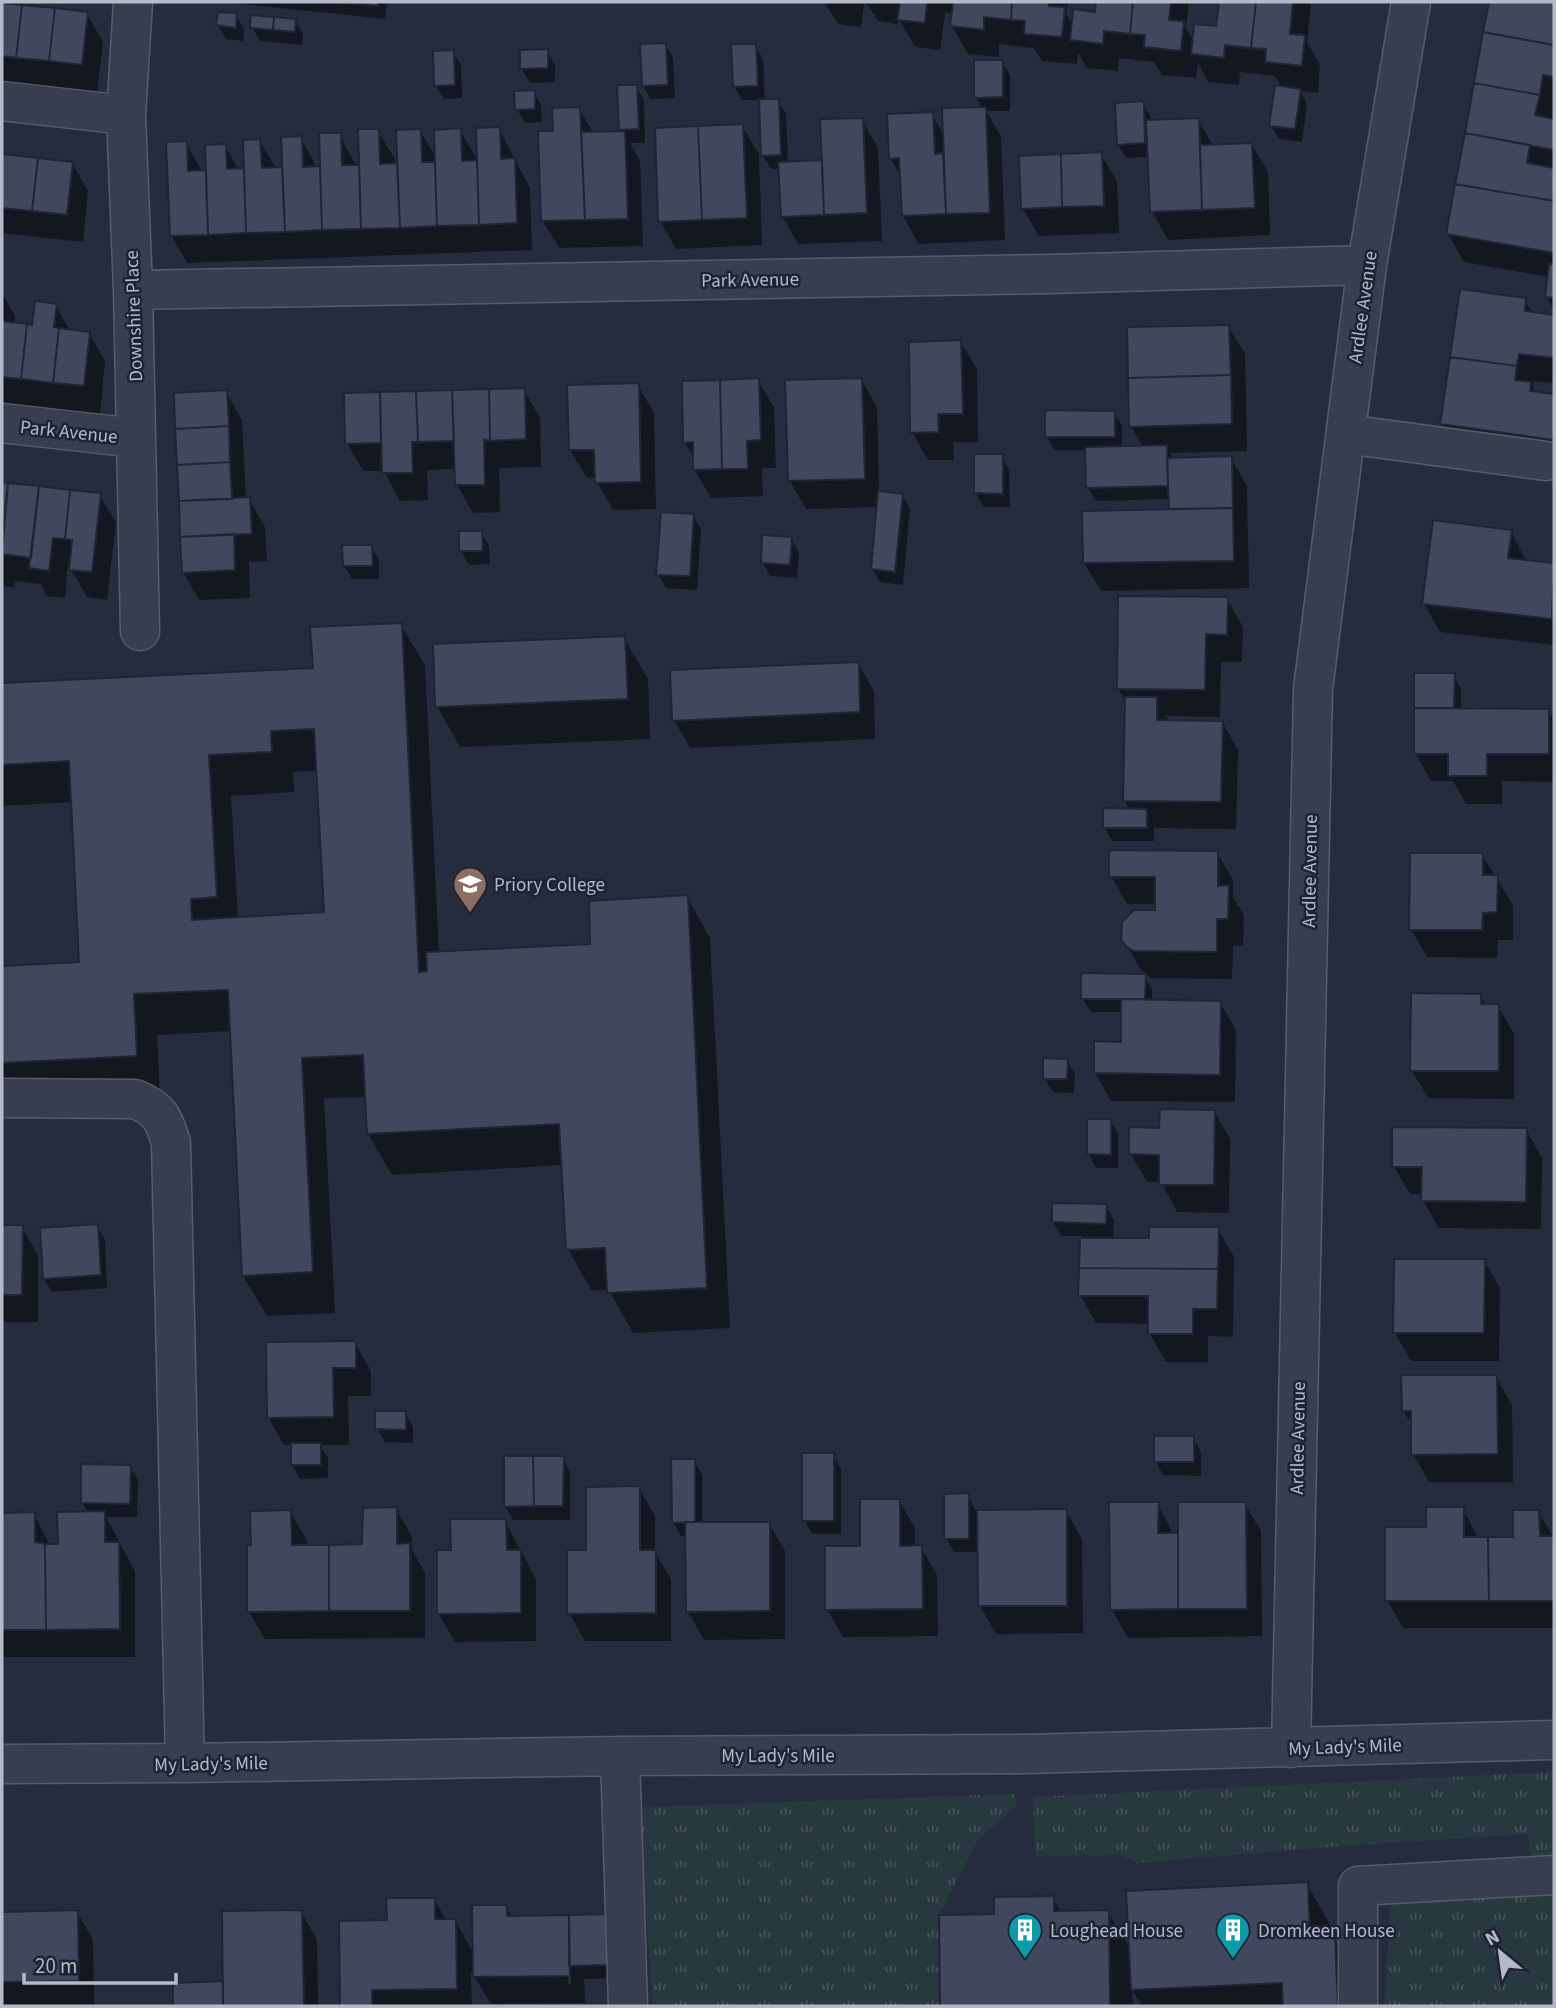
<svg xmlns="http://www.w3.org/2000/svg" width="1556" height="2008" viewBox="0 0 1556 2008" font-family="'Source Sans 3',sans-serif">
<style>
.grass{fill:url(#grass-tufts)}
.shadow{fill:#0007;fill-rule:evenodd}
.building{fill:#41485d;stroke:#202535;stroke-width:2;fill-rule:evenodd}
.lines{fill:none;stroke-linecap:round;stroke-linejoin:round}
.minor-casing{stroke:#575c6b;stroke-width:41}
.minor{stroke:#393e4e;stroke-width:38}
.labels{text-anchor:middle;stroke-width:5;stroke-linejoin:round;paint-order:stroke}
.street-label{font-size:19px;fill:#b5bac8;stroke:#1e2333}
.poi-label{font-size:19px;fill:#b5bac8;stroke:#1e2333;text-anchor:start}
</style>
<defs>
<pattern id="grass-tufts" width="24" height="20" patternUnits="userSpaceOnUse" patternTransform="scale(1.75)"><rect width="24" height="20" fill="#27383e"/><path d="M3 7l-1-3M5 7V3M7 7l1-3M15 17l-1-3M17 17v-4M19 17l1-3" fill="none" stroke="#445358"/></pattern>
</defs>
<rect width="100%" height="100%" fill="#252c3d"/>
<path class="grass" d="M1554 1772V2006H1384L1391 1901 1533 1876 1528 1834 1341 1846 1137 1863 1120 1855 1035 1856 1033 1797Z
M1015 1794 1016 1806 978 1840 939 1915 940 2006H653L638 1807Z"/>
<path class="shadow" d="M222 2H387L385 19Z
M815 2H1068L1066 14 1073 25 1096 14 1098 2H1189L1186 28 1194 41 1218 28 1220 2H1308L1311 6 1307 42 1320 65 1318 93 1300 91 1307 104 1302 142 1279 139 1271 125 1282 88 1275 76 1240 72 1239 85 1208 82 1198 63 1196 78 1162 75 1154 62 1119 58 1118 71 1087 68 1078 52 1077 64 1042 61 1034 48 999 44V57L968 54 952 26 953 14 945 13 940 50 915 47 899 19 898 24 878 21 868 5 864 4 861 27 838 24 825 3ZM1232 44 1275 48V52L1232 47Z
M1490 2H1554V310L1546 296 1549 277 1464 262 1448 234Z
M2 5 87 14 103 42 97 92 2 82Z
M236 15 244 29 243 41 226 39 218 25Z
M295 20 303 34 302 45 260 41 252 27Z
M665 44 673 58 675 98 651 99 643 86Z
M755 45 763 59 765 101H778L786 114 788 163 823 162 862 120 878 148 882 241 798 244 782 216 780 169H771L763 156 761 100H742L734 86Z
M547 51 555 65V82L530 83 522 69Z
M453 52 461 65 462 98 444 99 436 86Z
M1002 61 1010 75V111H986L1001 136 1005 240 919 244 903 216 902 178 890 158 932 114 944 136 983 109 976 97Z
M636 87 644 100 645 143H630L640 161 643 246 559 248 543 221 555 133 579 109 594 134 622 133 620 129Z
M534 92 541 106 542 122 525 123 517 109Z
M1143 103 1151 117V122L1198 120 1213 146 1252 145 1268 172 1270 235 1168 240 1152 212 1150 157 1126 158 1118 144Z
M742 126 759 154 762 245 676 249 660 221Z
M499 129 530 188 532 250 187 263 171 235 186 143 202 172H208L225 146 239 170H246L260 141 276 169H284L301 138 317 168 322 167 340 135 356 166H361L378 131 395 159V165H399L420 131 437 159 460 130 479 163Z
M1101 154 1117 181 1119 233 1039 236 1023 209Z
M2 156 72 163 88 191 83 242 2 233Z
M2 293 15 316 14 325 34 327 56 306 70 331 89 333 105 361 100 414 2 402Z
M1525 300 1533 314 1554 316V383L1534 381 1533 388 1536 394 1554 396V465L1458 452 1442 424Z
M1228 326 1245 354 1247 451 1170 453 1173 459 1231 458 1247 486 1249 588 1101 591 1084 563 1170 511V499L1096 501 1088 488 1087 450H1054L1047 436 1114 413 1122 426V448L1143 447 1131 426Z
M961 342 977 369 978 442H953L954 460H928L912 432Z
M861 379 877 407 879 493 902 495 910 509 903 585 880 582 872 569 879 507 806 509 790 481 787 381Z
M758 380 774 408 776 468H762L763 496 711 498 695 470V460L685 442Z
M638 385 654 413 656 509 613 510 597 482V477L587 478 570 450Z
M524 390 540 418 541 467 499 468 500 512 473 513 457 485 456 469 427 470 428 500 400 501 384 471H363L347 443 346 395Z
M226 392 242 420 246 499H249L265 527 267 561 249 562 250 598 199 600 183 572Z
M1002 456 1009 470 1010 507H983L976 493Z
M2 484 100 495 116 523 107 600 87 597 68 564 65 598 47 596 41 584 15 581 14 587 2 586Z
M693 516 701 529 697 590 666 588 658 574Z
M1511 531 1526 561 1554 565V645L1440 632 1424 604Z
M481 533 489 546 490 564 469 565 461 551Z
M791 539 799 552 797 578 770 576 763 563Z
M371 546 379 560V579H352L344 565Z
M1227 599 1243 627 1242 662H1221L1220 717 1166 716 1170 722H1222L1238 750 1236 829 1154 828V841H1112L1104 827 1130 810 1125 801 1126 702 1118 688Z
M401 625 425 665 439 954 592 945 687 897 710 938 730 1328 633 1333 609 1290H591L568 1249 563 1165 392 1175 368 1134 367 1097 324 1098 335 1313 267 1316 243 1276 232 1031 157 1035 160 1096 2 1104V968L81 964 73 802 2 806V685L314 669ZM318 771 326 914 238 919 231 796 294 792 293 772Z
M624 638 648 679 650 739 460 747 437 706Z
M858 663 874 691 875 739 690 748 674 720Z
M1416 675H1454L1461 689V710H1548L1554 721V782L1502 781V804H1466L1453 781H1431L1415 753Z
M1217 853 1233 880V897L1244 915 1243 946H1233L1232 979 1151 978 1139 967 1123 939 1157 912V904H1127L1111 876Z
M1482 855 1513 905V940H1498L1497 958 1427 957 1411 929Z
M1144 976 1152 989V1001L1220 1002 1236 1030 1235 1102 1111 1101 1095 1073 1123 1044V1012H1091L1083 999Z
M1480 995 1487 1006H1498L1514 1034V1099L1428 1098 1412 1071Z
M1067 1060 1075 1074 1074 1093 1053 1092 1045 1079Z
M1214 1111 1230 1139 1229 1213 1177 1212 1161 1182H1147L1131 1154 1161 1130Z
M1110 1120 1118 1134V1168H1096L1089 1154Z
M1526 1130 1542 1158 1541 1229 1439 1228 1423 1200V1194H1410L1394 1167Z
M1106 1206 1114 1220 1113 1240H1151L1218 1229 1234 1257 1233 1337 1208 1336V1362H1166L1150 1334V1324L1096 1323 1080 1295 1082 1236H1061L1053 1222Z
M2 1226 22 1227 38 1255V1322H2Z
M97 1226 105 1240 107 1288 52 1292 44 1279Z
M1484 1260 1500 1288 1499 1361H1411L1395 1333Z
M355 1343 371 1371V1396H348L349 1445H320L328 1458V1478L300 1479 292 1465V1445H284L268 1417Z
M1496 1377 1512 1405 1513 1482H1429L1413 1454V1427L1403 1410Z
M405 1413 413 1427V1443L385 1442 377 1429Z
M1193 1438 1201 1452V1476L1163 1475 1156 1462Z
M833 1455 841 1469V1534H812L804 1520Z
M563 1458 570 1472V1520H513L505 1506Z
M694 1461 702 1475V1524L769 1523 785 1551V1639L704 1640 688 1612 687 1536H681L673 1522Z
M130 1467 138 1480 137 1517H106L135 1571V1657H2V1515L34 1514 50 1545 59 1546 88 1513 83 1503Z
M639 1488 655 1516V1552L671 1579V1641H585L569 1613 588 1552Z
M968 1495 976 1512 1066 1511 1082 1539 1083 1633 996 1634 980 1606 979 1552H954L946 1538Z
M899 1500 915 1528V1547H921L937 1575 938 1636 843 1637 827 1609 862 1548Z
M1158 1504 1174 1535H1180L1245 1504 1261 1531 1262 1636 1128 1638 1112 1610Z
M396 1509 412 1537V1550L425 1573V1638L265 1639 249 1612 290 1512 307 1540V1547L364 1546Z
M1463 1509 1479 1539 1515 1538 1538 1511 1554 1538V1628H1403L1387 1600 1427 1529Z
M505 1521 536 1579V1641L455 1642 439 1614 452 1551Z
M1307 1884 1330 1925 1331 1939 1334 1938 1358 1979 1359 2006H1142L1132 1989 1133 2006H942L941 1916H996L1053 1898 1061 1912H1108L1131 1950Z
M434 1899 446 1920H455L474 1954 506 1907 513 1918 606 1916 614 1978 584 1979 585 2003 491 2004 471 1971 472 2006H342L341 1922 388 1921ZM568 1962 571 1966V1984H568Z
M77 1912 93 1940 94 2006H2V1913Z
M301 1912 317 1940 318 2006H175V1985L222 1983Z"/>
<path class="building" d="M335 2H378V6Z
M900 2H927L925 23 897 20Z
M953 2H1012L1011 20 984 17V30L950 26Z
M1012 2H1049V6L1065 7 1062 37 1024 34 1025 21 1011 20Z
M1096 2H1133L1130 34 1104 31 1103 44 1070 40 1073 9 1095 12Z
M1133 2H1171L1169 20 1184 21 1181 51 1144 47 1145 35 1130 34Z
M1219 2H1256L1251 48 1225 45 1224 58 1191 54 1194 24 1216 26Z
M1256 2H1293L1290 34 1305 35 1302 66 1265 62 1266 49 1251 48Z
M1489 2H1554V45L1483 32Z
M2 3 22 5 16 58 2 56Z
M22 5 55 8 49 61 16 58Z
M55 8 88 12 82 65 49 61Z
M218 12 237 13 236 28 216 25Z
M251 15 274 17 273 30 250 28Z
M274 17 296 19 295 32 273 30Z
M1483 32 1554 45V77L1543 75 1540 95 1474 83Z
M666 43 668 85 642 86 640 44Z
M731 44H756L758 86 733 87Z
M548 49V68L520 69V50Z
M454 50 455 85 434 86 433 51Z
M974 60H1003V97L974 98Z
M1474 83 1540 95 1535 115 1554 119V150L1465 133Z
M617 85H637L639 129 619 130Z
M1275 85 1301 89 1295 129 1269 126Z
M535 90V109L515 110 514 91Z
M759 99H779L781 155 761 156Z
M1144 101 1145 143 1117 145 1115 103Z
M580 107 585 220 541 221 538 131H553L552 108Z
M986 107 990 213 946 214 942 108Z
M933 112 935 154 943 153 946 214 902 216 899 158 889 159 887 114Z
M863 118 867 213 824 215 820 119Z
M1199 118 1202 210 1150 212 1146 120Z
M743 124 747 218 702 220 698 126Z
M698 126 702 220 658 222 655 128Z
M500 127 501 159 515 158 517 223 479 225 476 128Z
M461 128 462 161 477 160 479 225 437 226 434 130Z
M358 129H379L380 164 397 163 400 228 361 229Z
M421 129 422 162H435L437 226 400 228 396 130Z
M625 131 628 219 585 220 581 132Z
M319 133H341L342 165H359L361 229 322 230Z
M1465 133 1530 145 1527 163 1554 168V201L1455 184Z
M302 136 303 167 320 166 322 230 285 232 281 137Z
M260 139 262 168 282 167 285 232 246 233 243 140Z
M187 141 188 171 206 170 208 235 170 236 166 142Z
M1252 143 1255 208 1202 210 1200 145Z
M226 144 227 169 244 168 246 233 208 235 205 145Z
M1102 152 1104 206 1062 207 1061 154Z
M2 154 38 158 32 211 2 208Z
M1061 154 1062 207 1021 209 1019 156Z
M38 158 73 162 67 215 32 211Z
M822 160 824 215 781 217 778 162Z
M1455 184 1554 201V253L1446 234Z
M1549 264H1554V298L1545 297Z
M1460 289 1526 298 1525 311 1554 315V358L1519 354 1517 366 1450 357Z
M35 301 57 304 54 327 59 328 53 383 21 379 27 324 32 325Z
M2 321 27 324 21 379 2 377Z
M1229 325 1231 375 1128 378 1127 327Z
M59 328 90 332 84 386 53 383Z
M961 340 963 414H938L939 432 910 433 909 342Z
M1450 357 1517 366 1515 380 1531 382 1530 391 1554 394V440L1440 424Z
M1231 375 1232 424 1129 427 1128 378Z
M759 378 761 440 747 441 748 469H722L720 380Z
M862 378 865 479 788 481 785 380Z
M720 380 722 469 693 470V442L683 443 682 381Z
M639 383 641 482 595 483 594 450H569L567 385Z
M525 388 526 439 490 441 489 389Z
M489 389 490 441 484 440 485 485H455L452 390Z
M227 390 229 426 175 429 174 393Z
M452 390 454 441 418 442 416 391Z
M416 391 418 442H412L413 473H382L380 392Z
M380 392 381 443 345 444 344 393Z
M1045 410 1115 411V437H1045Z
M229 426 230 462 177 465 175 429Z
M1167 445 1168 486 1086 488 1085 447Z
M974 454H1003V494L974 493Z
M1232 456 1233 508 1169 509 1167 458Z
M230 462 232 499 179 501 177 465Z
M2 482 8 483 2 538Z
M8 483 39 486 31 558 2 554Z
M39 486 70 490 65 539 53 538 49 571 29 568Z
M70 490 101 493 92 572 69 570 72 540 65 539Z
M878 491 903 494 895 572 871 569Z
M250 497 252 534 180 537 179 501Z
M1233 508 1234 561 1083 563 1082 511Z
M661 512 694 514 690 576 656 575Z
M1433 520 1512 530 1508 558 1554 563 1552 619 1422 604Z
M459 531H482L483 551H459Z
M234 534 235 570 182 573 180 537Z
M762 535 792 537 790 565 761 563Z
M342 545H372L373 566H343Z
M1118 596 1228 597 1227 635 1206 634 1205 690 1117 689Z
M402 623 419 972 427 971 426 952 590 944 589 901 688 895 707 1288 607 1293 605 1248 566 1250 559 1124 367 1134 363 1055 302 1058 313 1272 242 1276 228 990 134 994 137 1056 2 1063V966L79 962 69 761 2 765V683L313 668 310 627ZM314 729 324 912 192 920 191 899 217 897 209 755 272 752 271 731Z
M625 636 628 699 435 707 433 644Z
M859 662 860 712 672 721 670 670Z
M1414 673H1455L1454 708H1414Z
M1125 697H1157V720L1223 721 1221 802 1123 801Z
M1414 708 1549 709V754H1487V776H1448V754H1414Z
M1103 808 1147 809V828H1103Z
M1109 850 1218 851V886L1229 885 1228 919H1217V952L1133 951 1126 946 1121 939 1122 922 1134 910H1155V877H1109Z
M1410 853H1483V875H1498L1497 912 1483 913 1482 930H1409Z
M1081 973 1146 974 1145 999H1081Z
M1411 993 1481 994V1004H1499V1071H1410Z
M1121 999 1221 1001 1220 1075 1094 1073V1041L1121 1042Z
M1043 1058 1068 1059 1067 1079H1043Z
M1160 1109 1215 1110 1214 1185H1159V1155L1129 1154V1127L1159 1128Z
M1087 1119H1111V1155L1087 1154Z
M1392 1127 1527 1128 1526 1202 1421 1201 1422 1167H1392Z
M1052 1203 1107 1204 1106 1224 1052 1222Z
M98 1224 101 1275 43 1279 40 1228Z
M2 1225H23L22 1295H2Z
M1149 1227H1219L1218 1269 1079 1268 1080 1238H1149Z
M1394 1259H1485L1484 1333H1393Z
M1079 1268 1218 1269 1217 1309H1193V1334H1148V1296H1078Z
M356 1341V1368H333L334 1417 267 1418 266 1342Z
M1401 1375H1497L1498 1454 1411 1455V1411H1402Z
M375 1411H406V1430L375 1429Z
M1154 1436H1194V1462H1154Z
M291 1443H321V1465H291Z
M802 1453H834V1521H802Z
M504 1456H533L534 1506 504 1507Z
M533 1456H564L563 1506H534Z
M671 1459H695V1522L672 1523Z
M81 1464 131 1465 130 1504 81 1503Z
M640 1486V1550H656V1613L567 1614V1550H586V1487Z
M969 1493V1539H944V1494Z
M860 1499H900V1546L922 1545 923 1609 825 1610V1546H860Z
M1109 1502H1159L1158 1533H1178V1609L1110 1610Z
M1178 1502H1246L1247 1609H1178Z
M397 1507V1544L410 1543V1611H329V1545L362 1544 363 1508Z
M1426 1507H1464V1537H1488L1489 1601H1385V1527H1426Z
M1067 1509V1606H978L977 1510Z
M291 1510 292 1545H329V1611L247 1612V1546L251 1545 250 1511Z
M1513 1510H1539L1540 1536H1554V1601H1489L1488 1537H1513Z
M105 1511V1542H119L120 1629 46 1630 45 1544H58L57 1512Z
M35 1512V1542L45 1544 46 1630H2V1513Z
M450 1519H506L507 1550H521V1613L437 1614V1550H451Z
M685 1522H770V1611L686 1612Z
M1308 1882 1310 1938 1335 1937 1338 2006H1283L1282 1983 1131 1990 1126 1891Z
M1054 1896V1911L1109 1910 1110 2006H940L939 1915 994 1914V1897Z
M386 1898H435V1919H456L457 1989 372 1990V2006H340L339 1921 387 1920Z
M472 1905H507V1916L569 1915 570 1976 473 1977Z
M78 1910 79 1981 2 1982V1912Z
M302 1910 304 2006H223L222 1911Z
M607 1914V1965L569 1966V1915Z
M223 1981V2006H173V1983Z"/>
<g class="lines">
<g class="minor-casing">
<path id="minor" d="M133 2 126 115 133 290 140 631
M2 101 126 115
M133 290 1050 274 1367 265
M2 423 136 438
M1346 434 1546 461
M2 1098 135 1099C160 1109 164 1119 171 1143L185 1763
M1291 1748 1313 689 1367 265 1411 2
M620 1756 628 2006
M2 1764 185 1763 620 1756 1026 1754 1554 1740
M1358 2006V1886L1554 1875"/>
</g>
<use href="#minor" class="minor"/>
</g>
<defs>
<g id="school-pin" transform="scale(1.75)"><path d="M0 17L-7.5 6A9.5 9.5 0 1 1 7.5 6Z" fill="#8d6e63" stroke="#1e2333"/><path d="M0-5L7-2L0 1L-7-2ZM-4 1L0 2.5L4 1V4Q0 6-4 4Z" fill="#fff"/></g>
<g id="building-pin" transform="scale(1.75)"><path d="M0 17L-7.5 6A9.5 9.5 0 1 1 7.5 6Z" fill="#0f9aa8" stroke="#1e2333"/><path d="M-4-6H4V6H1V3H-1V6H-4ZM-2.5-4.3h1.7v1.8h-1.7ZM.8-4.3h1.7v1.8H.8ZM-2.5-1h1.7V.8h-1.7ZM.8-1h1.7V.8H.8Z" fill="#fff"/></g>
</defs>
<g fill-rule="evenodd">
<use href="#school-pin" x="470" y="884"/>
<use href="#building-pin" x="1025" y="1930"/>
<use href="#building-pin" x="1233" y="1930"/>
</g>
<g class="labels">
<g class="street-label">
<text transform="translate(750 279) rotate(-1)" y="7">Park Avenue</text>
<text transform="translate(1362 307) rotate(-82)" y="7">Ardlee Avenue</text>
<text transform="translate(133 316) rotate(-92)" y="7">Downshire Place</text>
<text transform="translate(69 431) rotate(6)" y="7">Park Avenue</text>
<text transform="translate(1309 871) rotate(-89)" y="7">Ardlee Avenue</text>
<text transform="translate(1297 1438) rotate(-89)" y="7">Ardlee Avenue</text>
<text transform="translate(1345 1746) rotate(-2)" y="7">My Lady's Mile</text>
<text x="778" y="1762">My Lady's Mile</text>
<text transform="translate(211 1763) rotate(-1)" y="7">My Lady's Mile</text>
</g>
<g class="poi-label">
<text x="494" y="891">Priory College</text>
<text x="1050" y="1937">Loughead House</text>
<text x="1258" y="1937">Dromkeen House</text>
</g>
</g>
<rect width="1556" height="2008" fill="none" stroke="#b5bac8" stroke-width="7"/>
<g transform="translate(1500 1952) rotate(331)" stroke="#1e2333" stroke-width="5" paint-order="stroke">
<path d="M0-5L12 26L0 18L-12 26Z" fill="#b5bac8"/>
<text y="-10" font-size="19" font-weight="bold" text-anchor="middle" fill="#b5bac8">N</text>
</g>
<path d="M24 1973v10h152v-10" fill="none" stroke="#b5bac8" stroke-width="3.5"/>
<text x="35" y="1973" font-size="21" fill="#b5bac8" stroke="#1e2333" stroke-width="5" paint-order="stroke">20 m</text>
</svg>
